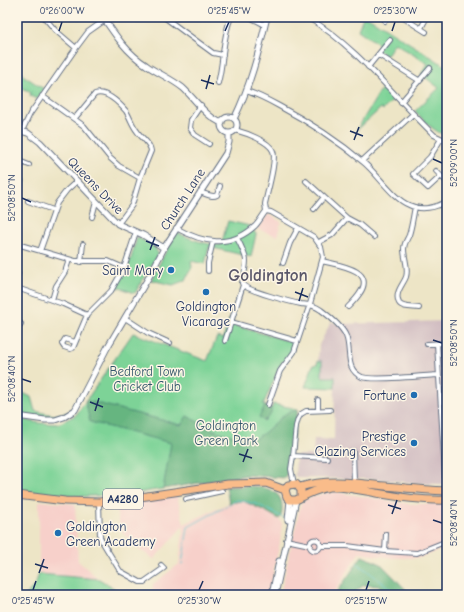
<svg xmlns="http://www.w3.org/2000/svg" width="464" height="612" viewBox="0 0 464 612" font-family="'Comic Neue',sans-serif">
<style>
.built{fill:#f7d0ca}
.industrial{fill:#d2bec2}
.green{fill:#7dd397;stroke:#4c817a}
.forest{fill:#66b580;stroke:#40726f}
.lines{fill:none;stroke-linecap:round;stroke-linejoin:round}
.stream{stroke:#58c5cd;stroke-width:1}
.minor-casing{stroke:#646f82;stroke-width:6}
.tertiary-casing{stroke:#646f82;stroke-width:7}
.primary-casing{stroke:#646f82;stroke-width:9}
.minor{stroke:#fff;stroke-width:4}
.tertiary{stroke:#fff;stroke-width:5}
.primary{stroke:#f9bc8a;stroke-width:7}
.ticks{fill:none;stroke:#1b2f5e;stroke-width:1.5}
.poi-dot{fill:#1f6fb2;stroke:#fcf5e5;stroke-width:1.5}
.labels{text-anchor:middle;stroke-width:3;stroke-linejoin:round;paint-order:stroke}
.shield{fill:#fcf5e5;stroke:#5e6a86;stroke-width:1}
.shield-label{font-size:12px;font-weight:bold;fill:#1b2f5e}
.street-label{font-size:13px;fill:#1b2f5e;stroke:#fcf5e5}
.poi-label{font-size:13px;fill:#1b2f5e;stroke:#fcf5e5;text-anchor:end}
.park-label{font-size:13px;fill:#34586c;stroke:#fcf5e5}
.district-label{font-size:17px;font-weight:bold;fill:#5a576a;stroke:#fcf5e5}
.neatline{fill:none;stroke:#1b2f5e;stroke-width:1.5}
.ticks-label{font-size:10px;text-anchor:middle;fill:#1b2f5e}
</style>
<rect width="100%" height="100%" fill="#fcf5e5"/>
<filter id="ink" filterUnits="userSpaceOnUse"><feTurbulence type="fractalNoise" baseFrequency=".025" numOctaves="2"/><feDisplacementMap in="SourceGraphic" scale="8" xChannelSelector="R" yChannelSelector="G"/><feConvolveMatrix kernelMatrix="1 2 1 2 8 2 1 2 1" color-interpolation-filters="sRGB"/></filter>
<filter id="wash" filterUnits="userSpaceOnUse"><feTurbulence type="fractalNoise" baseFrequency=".012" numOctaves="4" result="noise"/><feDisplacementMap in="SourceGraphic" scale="16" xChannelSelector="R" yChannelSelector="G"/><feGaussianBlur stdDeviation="0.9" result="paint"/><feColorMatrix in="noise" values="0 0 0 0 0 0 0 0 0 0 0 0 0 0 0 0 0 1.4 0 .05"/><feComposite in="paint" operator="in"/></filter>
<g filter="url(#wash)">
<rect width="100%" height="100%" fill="#ede5c6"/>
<path class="built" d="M268 214 281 222 277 236 257 229Z
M336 492 409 504H447V548L419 558H393L359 553 333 595H280L301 503 306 499 325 493Z
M177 496 184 524 229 503 243 501 265 511 279 519 282 523 280 543 268 595H152L153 584 179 564 184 525 154 559 133 545 120 529 116 505 102 503Z
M39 501 75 504 78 561 99 579 125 595H26L35 585 39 574Z"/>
<path class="industrial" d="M447 321V484H430L373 479 299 478 295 476 296 455H313L314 439 334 440 335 378 322 377V361H318L319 345 331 322 340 324Z"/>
<path class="green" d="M363 17H368L447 67V136C433 131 424 121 415 111L439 88 421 74 428 64 395 43 386 56 378 50 381 46 358 30Z
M17 68 24 76 44 89 37 99 30 96 31 92 17 86Z
M382 88 393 100 383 110 381 108 356 131Z
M17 178 26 180 21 195 17 194Z
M228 221 250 226 256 234 251 257 209 247 205 264 191 261 192 267 186 280 173 285 151 280 176 232C190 239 206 245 221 245Z
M137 237 155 247 158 254 135 293 117 287 131 259Z
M229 319 236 326 292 342 294 347 287 360 282 362 263 405 272 408 273 404 298 409 286 473 254 474 131 494 70 497 17 490V418L39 423 58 424 76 415 133 333 207 361 217 337 223 339Z
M318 361H322V377H335V388L305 387 313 365 317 364Z
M17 390 31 397 35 411 53 415 70 412 53 417 17 414Z
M39 574 99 579 125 595H26L35 585Z"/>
<path class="forest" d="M85 400 181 425 187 416 213 430 251 441 264 433 285 414 298 409 286 478 246 475 163 489 171 443 90 422Z
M265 406 271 408V414L264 421 259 417Z
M249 486C263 487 282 489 282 507 282 512 282 515 279 519L265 511 243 501 229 503 226 487Z
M362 556 381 564 411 595H384L379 586 364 585 351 595H335Z"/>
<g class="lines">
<path class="stream" d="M357 563 386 585 396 595
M182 564 188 527 237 500 257 504 286 519"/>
</g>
</g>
<g filter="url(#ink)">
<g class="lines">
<g class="minor-casing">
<path id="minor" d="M44 17 55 30 76 48
M164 17 213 53 223 55
M250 17 265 25
M307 17C356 46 393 95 434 135L447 141
M402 17 426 32
M385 21 387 17
M421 28 427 17
M379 55 420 81
M368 67 390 40
M218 83C224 61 222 38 231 17
M246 91C257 94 268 100 279 106 309 122 337 140 363 162 377 173 393 199 409 205 421 211 436 208 447 201
M42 96 84 126 110 158 119 166 140 178
M401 102 430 68
M201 105 191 120 190 128 195 135 209 144
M75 118 95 94C106 90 119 103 126 111 130 117 132 125 137 131 141 138 150 142 151 151L140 178 132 205 118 224
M22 131 30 114 76 48 88 32 105 20
M441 139 430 157 413 174 428 188 441 176
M362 161 413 114
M17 162 19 161 29 165
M436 171 446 181
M306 181 347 218 360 225 374 237
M200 192C206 194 212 198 217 195L220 186
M28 201 53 210
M415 207C413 216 412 226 409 235 407 240 404 243 404 249 404 259 409 267 406 277 403 285 394 293 399 303 402 308 413 307 419 308
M314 209 324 197
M266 211 271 212 314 237 321 247 323 257 310 304 294 352 280 371 268 405
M92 217 96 202
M176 228C203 243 230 249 255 226 259 222 262 216 266 211L265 204C267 193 277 160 273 151 269 141 246 133 235 130
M319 242 332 235 347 218
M17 244 75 261H108L124 268
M40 251 57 203 67 190 77 181
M322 261C337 265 376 269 360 293 357 298 352 303 348 307
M81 262 83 244
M283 263 290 243 298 228
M208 271V263L213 241
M17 276 18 274
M243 285C249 291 290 302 301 304 309 305 314 305 321 310 329 316 342 326 346 336 352 351 344 369 362 377 373 381 423 376 438 375
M17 288 63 304 87 315
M52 300 56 286 65 272 69 260
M125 318 148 333 170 343
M17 322 21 324
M231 322 297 341
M225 341 243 285 242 283C248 260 248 259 237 238
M75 342 65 339 62 344 64 347 70 349 73 348 87 315 111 291 124 268 136 232
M427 344 447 343
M437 344 446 491
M318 410V400
M353 451 354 482
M293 456 327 458
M294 484 291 469 293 456 296 426 298 419 301 414 306 411 330 410
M186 499 222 491
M99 502 100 537 103 543 120 571 140 582H144L164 568 161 565
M309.5 545a5.5 5.5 0 1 1 11 0a5.5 5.5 0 1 1-11 0Z
M286 540 310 545
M321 546H347L385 551 386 534
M385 551 417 553 447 541"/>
</g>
<g class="tertiary-casing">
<path id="tertiary" d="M103 17C115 35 127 53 146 65 157 73 172 79 183 88 195 99 206 117 222 123
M221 125a8 8 0 1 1 16 0a8 8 0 1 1-16 0Z
M234 119C250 87 259 51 267 17
M17 130 28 133 40 142 118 224 143 235 164 248
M17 416 45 420H55L64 417 75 410 107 348 150 275 164 248 226 153 229 142V133
M288 520 290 500
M272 595 279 561
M275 595 296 500"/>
</g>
<g class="primary-casing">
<path id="primary" d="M300 487C328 478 357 483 385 486 406 488 426 490 447 491
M17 495 65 501 99 502 147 496 228 484 266 483 285 490
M301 496V490L296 484 288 485 285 490 287 497 290 500H296C307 494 317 489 330 487 345 486 361 490 376 493 399 497 423 501 447 500"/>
</g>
<use href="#minor" class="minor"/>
<use href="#tertiary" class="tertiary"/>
<use href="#primary" class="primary"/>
</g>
</g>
<path class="ticks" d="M59 31 62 22M225 31 229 22M392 31 395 22M201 80 214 84M206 89 210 75M350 131 363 136M354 140 359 127M433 159 442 163M22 198 31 202M146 241 159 246M150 250 155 237M295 292 308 297M299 301 303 288M433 340 442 343M22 379 31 382M90 402 103 407M95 411 99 398M239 454 252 458M243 462 248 449M388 505 401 509M392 514 397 500M433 520 442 523M35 564 48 568M39 573 44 559M33 590 36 581M199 590 203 581M366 590 369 581"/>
<g class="poi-dot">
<circle cx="171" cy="270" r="4"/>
<circle cx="206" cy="292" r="4"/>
<circle cx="414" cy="395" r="4"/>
<circle cx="414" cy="443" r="4"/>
<circle cx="58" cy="533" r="4"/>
</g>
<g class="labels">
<rect class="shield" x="103" y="489" width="40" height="20" rx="3"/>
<g class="shield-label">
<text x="123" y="503">A4280</text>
</g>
<g class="street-label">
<text transform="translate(96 185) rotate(46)" y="5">Queens Drive</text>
<text transform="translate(182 199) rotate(-57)" y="5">Church Lane</text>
</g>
<g class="poi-label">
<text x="163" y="275">Saint Mary</text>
<text x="206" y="311" text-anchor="middle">Goldington<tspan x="206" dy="15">Vicarage</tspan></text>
<text x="406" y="400">Fortune</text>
<text x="406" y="441">Prestige<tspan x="406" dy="15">Glazing Services</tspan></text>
<text x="66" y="531" text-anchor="start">Goldington<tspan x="66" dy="15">Green Academy</tspan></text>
</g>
<g class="park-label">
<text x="147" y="376">Bedford Town<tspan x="147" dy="15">Cricket Club</tspan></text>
<text x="226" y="430">Goldington<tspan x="226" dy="15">Green Park</tspan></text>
</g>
<g class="district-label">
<text x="268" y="281">Goldington</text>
</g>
</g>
<rect width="464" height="612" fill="none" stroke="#fcf5e5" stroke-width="44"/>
<rect x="22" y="22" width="420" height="568" class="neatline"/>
<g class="ticks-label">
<text x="62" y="14">0°26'00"W</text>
<text x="229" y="14">0°25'45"W</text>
<text x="395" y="14">0°25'30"W</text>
<text transform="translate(453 163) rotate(-90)" y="4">52°09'00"N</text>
<text transform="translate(11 198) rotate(-90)" y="4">52°08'50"N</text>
<text transform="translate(453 343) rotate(-90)" y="4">52°08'50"N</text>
<text transform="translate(11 379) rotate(-90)" y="4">52°08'40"N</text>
<text transform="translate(453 523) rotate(-90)" y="4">52°08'40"N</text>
<text x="33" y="604">0°25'45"W</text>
<text x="199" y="604">0°25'30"W</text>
<text x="366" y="604">0°25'15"W</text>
</g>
</svg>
